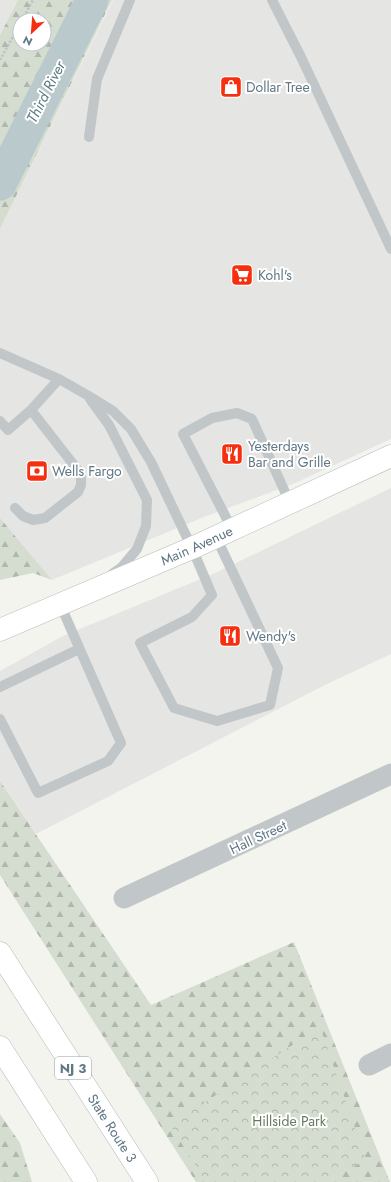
<svg xmlns="http://www.w3.org/2000/svg" width="391" height="1182" viewBox="0 0 391 1182" font-family="Jost,sans-serif">
<style>
.built{fill:#e5e5e3}
.forest{fill:url(#forest-firs);fill-rule:evenodd}
.park{fill:url(#park-crowns)}
.lines{fill:none;stroke-linecap:round;stroke-linejoin:round}
.river{stroke:#b9c9cc;stroke-width:33}
.secondary-casing{stroke:#b5bbbf;stroke-width:23}
.highway-casing{stroke:#b5b9bc;stroke-width:23}
.path{stroke:#bcbfc1;stroke-width:2.5;stroke-dasharray:2 2;stroke-linecap:butt}
.lane{stroke:#c1c6c9;stroke-width:10}
.street{stroke:#c1c6c9;stroke-width:21}
.secondary{stroke:#fff;stroke-width:22}
.highway{stroke:#fff;stroke-width:22}
.labels{text-anchor:middle;stroke-width:4;stroke-linejoin:round;paint-order:stroke}
.shield{fill:#fff;stroke:#90a0a9;stroke-width:1}
.shield-label{font-size:13px;font-weight:bold;fill:#607784}
.poi-label{font-size:14px;fill:#607784;stroke:#fff;text-anchor:start}
.street-label{font-size:14px;fill:#607784;stroke:#fff}
.park-label{font-size:14px;fill:#677a5f;stroke:#fff}
.water-label{font-size:15px;font-style:italic;fill:#5b7b82;stroke:#fff}
</style>
<defs>
<pattern id="forest-firs" width="22" height="20" patternUnits="userSpaceOnUse"><rect width="22" height="20" fill="#d5dcd0"/><path d="M5 1l3.5 6h-7zM16 11l3.5 6h-7z" fill="#b0b7ae"/></pattern>
<pattern id="park-crowns" width="20" height="18" patternUnits="userSpaceOnUse"><rect width="20" height="18" fill="#d5dcd0"/><path d="M2 6a3 3 0 1 1 6 0M12 15a3 3 0 1 1 6 0" fill="none" stroke="#b0b7ae"/></pattern>
</defs>
<rect width="100%" height="100%" fill="#f4f4ef"/>
<path class="built" d="M0 0H18L0 35Z
M113 0H391V439L293 484 204 517 52 580 0 518V229Z
M391 488V654L325 685 36 834 0 781V671L63 636 215 573Z"/>
<path class="forest" d="M18 0H112L0 229V35ZM20 20H44V44H20Z
M0 518 52 580 33 573 0 580Z
M0 781 151 1005 294 942 390 1182H196L0 875Z
M0 1114 20 1143 32 1182H0Z"/>
<path class="park" d="M320 1027 366 1160 323 1182H206L170 1125Z"/>
<g class="lines">
<path class="river" d="M0 184 92 0"/>
<g class="secondary-casing">
<g id="secondary">
<path id="s1" d="M0 630 192 548 391 456"/>
</g>
</g>
<g class="highway-casing">
<g id="highway">
<path id="s2" d="M0 953 147 1182"/>
<path d="M0 1047 86 1182"/>
</g>
</g>
<path class="path" d="M22 20 33 0
M0 60 20 24"/>
<path class="lane" d="M272 0 301 57 391 249
M89 137 97 79 130 0
M0 353 59 379 87 395 113 411 131 429 151 462 192 548 212 595 192 617 140 643 174 708 217 721 270 705 278 668 216 537
M90 399 109 425 147 500 146 526 137 549 122 567 112 574
M0 421 8 430 31 410 59 379
M15 508 23 516 33 520 45 518 78 492 81 485V475L77 469 31 410
M232 529 183 434 212 418 237 413 252 419 290 503
M0 687 79 649
M0 719 38 793 108 761 121 743 60 604"/>
<path class="street" d="M124 898 391 774
M369 1065 391 1054"/>
<use href="#secondary" class="secondary"/>
<use href="#highway" class="highway"/>
</g>
<defs>
<g id="shop-square" transform="scale(1.15)"><rect x="-9" y="-9" width="18" height="18" rx="4" fill="#f52f0f" stroke="#fff"/><path d="M-5-2.5h2.3a2.7 3.5 0 0 1 5.4 0H5L5.5 6h-11ZM-1.5-2.5h3a1.5 2.3 0 0 0-3 0Z" fill="#fff"/></g>
<g id="supermarket-square" transform="scale(1.15)"><rect x="-9" y="-9" width="18" height="18" rx="4" fill="#f52f0f" stroke="#fff"/><path d="M-6-5.5h2.5l.6 2H6L4.5 2H-2.5L-4.4-4H-6ZM-1.5 3.2a1.3 1.3 0 1 0 .1 0ZM3 3.2a1.3 1.3 0 1 0 .1 0Z" fill="#fff"/></g>
<g id="restaurant-square" transform="scale(1.15)"><rect x="-9" y="-9" width="18" height="18" rx="4" fill="#f52f0f" stroke="#fff"/><path d="M-5-6h1v4h1v-4h1v4h1v-4h1v5L-1.5 .5V6h-2V.5L-5-1ZM5-6V6H3V1.5H1.5Q1.5-4 5-6Z" fill="#fff"/></g>
<g id="bank-square" transform="scale(1.15)"><rect x="-9" y="-9" width="18" height="18" rx="4" fill="#f52f0f" stroke="#fff"/><path d="M-6-4H6V4H-6ZM0-2.3a2.3 2.3 0 1 0 0 4.6a2.3 2.3 0 1 0 0-4.6Z" fill="#fff"/></g>
</defs>
<g fill-rule="evenodd">
<use href="#shop-square" x="231" y="87"/>
<use href="#supermarket-square" x="242" y="275"/>
<use href="#restaurant-square" x="232" y="454"/>
<use href="#bank-square" x="37" y="471"/>
<use href="#restaurant-square" x="230" y="636"/>
</g>
<g class="labels">
<rect class="shield" x="55" y="1057" width="36" height="22" rx="3"/>
<g class="shield-label">
<text x="73" y="1073">NJ 3</text>
</g>
<g class="poi-label">
<text x="246" y="92">Dollar Tree</text>
<text x="258" y="280">Kohl's</text>
<text x="248" y="451">Yesterdays<tspan x="248" dy="16">Bar and Grille</tspan></text>
<text x="52" y="476">Wells Fargo</text>
<text x="246" y="641">Wendy's</text>
</g>
<g class="street-label">
<text dy="5" stroke="none"><textPath href="#s1" startOffset="214">Main Avenue</textPath></text>
<text transform="translate(258 837) rotate(-25)" y="5">Hall Street</text>
<text dy="5" stroke="none"><textPath href="#s2" startOffset="208">State Route 3</textPath></text>
</g>
<g class="park-label">
<text x="289" y="1126">Hillside Park</text>
</g>
<g class="water-label">
<text transform="translate(46 92) rotate(-63)" y="5">Third River</text>
</g>
</g>
<g transform="translate(32 32) rotate(206)"><circle r="19" fill="#ffffff" stroke="#bfc9ce"/>
<path d="M0-3L7 15L0 10L-7 15Z" fill="#f52f0f"/>
<text y="-6" font-size="11" font-weight="bold" text-anchor="middle" fill="#607784">N</text>
</g>
</svg>
